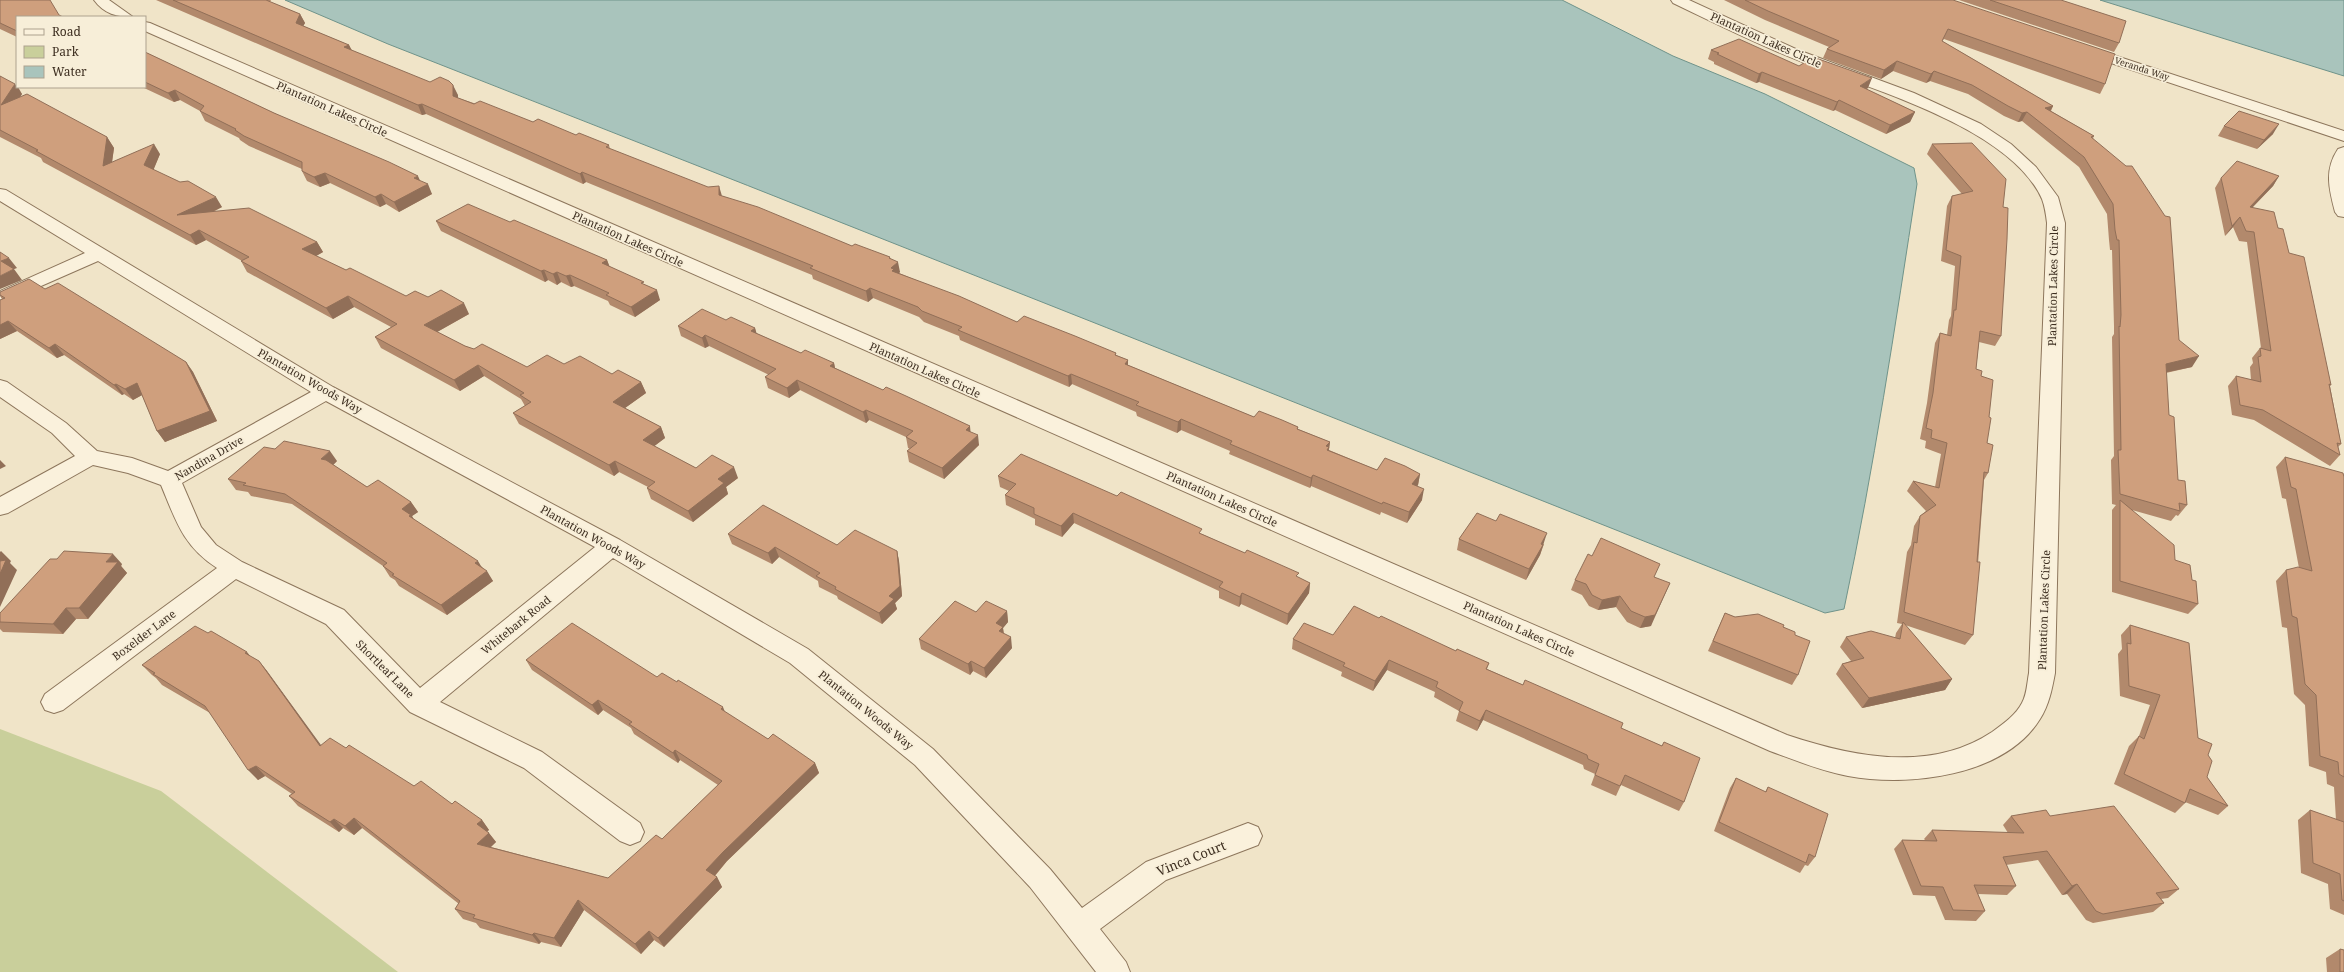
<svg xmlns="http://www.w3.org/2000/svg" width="2344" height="972" viewBox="0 0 2344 972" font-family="'Noto Serif',serif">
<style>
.green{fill:#c9cf9b}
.water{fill:#a9c4bc;stroke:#6f938a}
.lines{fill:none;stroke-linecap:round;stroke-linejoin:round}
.minor-casing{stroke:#8d765c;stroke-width:2}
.minor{fill:#faf1dc;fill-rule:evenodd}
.wall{fill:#b2896c}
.shaded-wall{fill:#916f58}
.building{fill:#cf9f7d;stroke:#916f58}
.labels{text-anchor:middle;stroke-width:3.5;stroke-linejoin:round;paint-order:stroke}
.far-street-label{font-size:9px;fill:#3d2e20;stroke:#f7eed8}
.street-label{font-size:11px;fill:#3d2e20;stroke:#f7eed8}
.near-street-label{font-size:13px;fill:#3d2e20;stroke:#f7eed8}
</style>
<rect width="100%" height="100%" fill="#f0e4c8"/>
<path class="green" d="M0 729 161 791 398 972H0Z"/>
<path class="water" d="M285 0H1562L1673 56 1765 94 1914 168 1917 184C1895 327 1874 468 1844 609L1825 613C1346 423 868 232 388 44Z
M2100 0H2344V76Z"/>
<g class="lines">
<g class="minor-casing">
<path id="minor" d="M94 0H109L133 17C117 17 104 14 94 0Z
M1671 0H1689L1798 50 1914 93 1981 124 2011 144 2036 167 2058 197 2065 223 2055 673C2052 689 2049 705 2040 719 2004 777 1908 787 1848 776 1821 771 1795 760 1770 751L145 31V22L150 23 1787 735C1853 757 1930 773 1992 732 2003 724 2016 715 2022 703 2027 694 2027 683 2029 673L2047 223C2046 215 2045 207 2042 199 2010 128 1873 90 1805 63 1760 46 1717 24 1673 3Z
M2086 46 2344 131V141L2081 53 2079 50Z
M2344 147V217L2338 216 2335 212C2329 189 2324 170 2338 149Z
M0 189 6 190 333 387 620 540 808 649 933 749 1050 869 1082 908 1146 862 1248 823 1258 827 1262 836 1258 845 1166 880 1100 929 1126 962 1130 972H1096L1030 887 915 765 790 663 613 558 440 702 542 752 640 823 644 832 640 841 630 845 620 841 524 768 410 712 326 624 236 579 63 710 54 713 45 710 41 702 45 694 217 568C183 546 176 521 161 485L128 473 93 465 8 513 0 515V497L75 456 52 433 0 397V380L7 382 66 423 97 451 132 458 168 471 311 392 98 261 0 304V291L85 253 0 201ZM326 401 595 547 420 688 344 610 242 562 216 545 201 527 182 483Z"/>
</g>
<use href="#minor" class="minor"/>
</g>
<path class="wall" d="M0 0 17 17V37L0 29Z
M156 0H271L270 2 300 14 305 23 303 26 349 45 351 50 458 95V98L533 122 576 135 609 145 610 149 722 196 852 246 891 259 900 272 899 273 1017 322 1116 353V355L1128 360V365L1254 417 1298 427V429L1330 442 1329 450 1377 470 1420 474 1418 485 1417 486 1422 500 1407 523 1381 512 1380 515 1311 486 1310 488 1229 454 1230 451 1181 430 1177 433 1137 416 1136 412 1072 384 1069 387 960 340 959 336 924 322 919 317 873 298 868 302 813 279 812 275 586 182 583 184 426 114 422 115Z
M1724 0H1953L2105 84 2100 94 1944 39 1942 41 2053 106 2051 111 2094 136 2093 138 2179 340 2192 367 2166 373 2169 415 2178 480 2187 505 2178 516 2176 515 2171 521 2132 510 2192 580 2198 604 2188 614 2112 592V510L2116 505 2112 504 2111 460 2114 456 2112 337 2114 334V326L2112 250H2110L2109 240 2107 214 2079 167 2022 121 2018 122 2004 116 1968 94 1930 81 1926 83 1893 71 1881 79 1823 58 1827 49 1829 47 1765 20Z
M1959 0H2061L2119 43 2114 52Z
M1711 50 1799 66 1868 88 1866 89 1915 112 1910 122 1886 134 1835 110 1833 111 1759 82 1756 83 1714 64V62L1708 59Z
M145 52 274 113 420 181 432 194 399 212 386 204 380 207 330 183 320 187 307 181 302 171V169L249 146 240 140 239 138 205 121 200 111 180 100 174 102 142 87H145Z
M0 76 22 94 20 97 107 137 114 148 112 162 160 154 153 170 222 207 213 212 317 242 323 252 316 256 346 270 406 296 428 297 469 314 437 332 465 346 527 367 564 364 612 374 641 382 646 393 625 408 661 427 665 438 654 446 696 468 738 478 726 487 728 494 693 522 651 499 647 488 648 487 619 472 614 476 519 424 513 413 525 406 521 399 484 376 460 391 381 348 375 337 391 327 354 307 333 319 247 272 241 261H242L206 240 196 245 43 162 41 158 0 137Z
M2224 126 2273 134 2257 149 2218 136Z
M1932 144 2003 207 2001 336 1995 346 1979 342 1976 369 1981 376 1989 417 1987 443 1988 473 1984 480 1973 635 1965 645 1905 625 1952 679 1945 690 1862 708 1836 674 1842 664 1851 661 1840 647 1846 637 1895 638 1896 633 1902 624 1897 623 1907 552 1911 545 1914 526 1920 516 1926 511 1907 491 1913 481 1935 487 1941 454 1925 448 1926 441 1920 439 1927 403 1935 343 1940 333 1947 335 1949 320 1951 316 1955 266 1941 261 1947 206 1952 196 1962 194 1927 154Z
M2279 176 2273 186 2252 208 2278 228 2289 253 2331 385 2330 386 2341 444 2338 447 2340 455 2330 466 2254 420 2232 415 2228 386 2236 376 2251 380 2250 367 2253 363 2252 358 2260 348H2261L2247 242 2239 241 2233 227 2225 236 2215 188 2221 178Z
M436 221 510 222 607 260 609 266 645 285 660 300 635 317 610 305 608 301 574 286 571 287 561 282 557 285 548 280 545 282 441 231Z
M45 289 186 362 193 372 217 421 165 442 157 431 142 395 133 400 124 394 122 395 64 355 57 358 17 331 0 339 2 299 0 296V292Z
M726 320 755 328 756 333 801 353 834 363 835 368 883 390 970 426V432L979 445 944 479 909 462 907 451 910 449 908 448 906 437 869 420 866 423 800 390 789 398 768 388 765 377 769 375 709 346 705 348 681 336 678 326Z
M2285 457 2344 477V915L2330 909 2328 884 2301 873 2298 820 2310 810 2336 820 2334 787 2327 784 2326 772 2309 766 2305 705 2294 694 2287 628 2282 627 2276 581 2286 570 2299 568 2286 499 2282 498 2276 467Z
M337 461 333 465 367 487 411 502 418 512 412 516 413 519 482 567 493 581 447 615 399 586 395 580 390 577 383 566 292 504 251 496 248 492 236 490 228 479Z
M998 476 1202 534 1310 583 1309 593 1287 625 1241 604 1239 607 1219 598V591L1074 523 1062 537 1035 525V519L1006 505 1005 495 1009 491 1000 487Z
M728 534 837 545 897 551 899 561 902 596 895 603 897 609 882 624 838 599 837 596 819 587 818 581 779 557 772 564 732 544Z
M1459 539 1544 544 1540 555 1526 580 1457 550Z
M1592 556 1654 577 1651 626 1640 628 1627 622 1616 607 1598 610 1589 606 1582 595 1571 590 1575 580Z
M122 564 121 566 127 573 88 619H76L63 634 3 632 0 629V613Z
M1007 611 1008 622 1003 628 1004 634 1012 648 986 678 973 671 970 675 921 649 919 639 976 612Z
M1725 613 1735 617 1783 627 1795 635 1798 675 1792 685 1708 651Z
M1379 618 1456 651 1489 663 1487 669 1662 746 1664 742 1684 802 1679 811 1621 785 1616 796 1591 785 1595 774 1584 769 1583 765 1483 720 1477 731 1456 721 1459 711 1434 697 1435 692 1387 670 1373 691 1341 676 1342 672 1292 649 1293 639 1333 635Z
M2130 625 2198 738 2208 755 2207 777 2228 806 2218 815 2185 802V803L2175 813 2114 784 2129 746 2139 736 2150 705 2120 696 2118 654 2122 649 2121 635Z
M252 657 259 661 267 671 321 746 346 748 414 786 452 804 482 820 489 830 487 831 496 842 491 847 608 878 662 839 718 785 680 760 678 763 634 734 631 728 603 710 598 715 532 670 526 660 657 677 725 712 768 739 815 763 819 773 727 861 715 876 717 877 722 887 664 947 654 940 641 954 584 910 561 947 541 942 539 944 480 928 476 923 463 919 455 909 459 904 362 828 354 835 343 828 339 832 298 806 289 796 292 794 265 776 258 780 210 713 162 685 156 678 152 675 142 665Z
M1736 778 1765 792 1768 787 1815 857 1808 866 1805 865 1800 873 1714 831 1730 788Z
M2011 816H2050L2179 889 2168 898 2161 899 2164 903 2153 912 2093 923 2086 920 2067 894 2062 895 2038 860 2006 865 2016 886 2007 895 1978 894 1985 911 1976 921 1945 920 1935 896 1913 895 1894 849 1902 840H1925L1924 839 1932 830 2008 833 2003 825Z
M2340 949 2344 972H2327L2326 958Z"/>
<path class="shaded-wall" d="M300 14 305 23 300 32 296 23Z
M349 45 354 54 344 47Z
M1897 61 1893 71 1881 79 1884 70Z
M1934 71 1930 81 1926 83 1931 74Z
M1762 72 1759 82 1756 83 1759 74Z
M1872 78 1868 88 1856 96 1860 86Z
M15 84 17 87H18L22 94 8 115 1 105Z
M453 85 458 95V106L453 96Z
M175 90 180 100 174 102 168 93Z
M1839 100 1835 110 1833 111 1837 102Z
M422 104 426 114 422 115 418 105Z
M2053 106 2048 115 2045 108Z
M1915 112 1910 122 1886 134 1890 125Z
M2027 112 2022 121 2018 122 2022 113Z
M2279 124 2273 134 2257 149 2264 140Z
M107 137 114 148 110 176 103 166Z
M154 144 160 154 151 176 144 165Z
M582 172 586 182 583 184 580 174Z
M325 173 330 183 320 187 314 177Z
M418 176 422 185 414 178Z
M2279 176 2273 186 2243 217 2250 207Z
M428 184 432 194 399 212 394 202Z
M719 186 722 196 719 195Z
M381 194 386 204 380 207 375 197Z
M216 197 222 207 183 226 177 215Z
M2240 217 2233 227 2225 236 2232 226Z
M199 230 206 240 196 245 190 235Z
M317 242 323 252 309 260 302 249Z
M890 257 892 267 898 262 900 272 896 276 894 281 889 258Z
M9 258 17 268 9 271 1 261Z
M607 260 611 270 602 263Z
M14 269 22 280 0 289V276Z
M544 270 548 280 545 282 541 271Z
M557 272 561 282 557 285 553 274Z
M570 275 574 286 571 287 566 276Z
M870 288 873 298 868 302 866 291Z
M657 290 660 300 635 317 631 307Z
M348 296 354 307 333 319 326 308Z
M464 303 469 314 430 336 424 325Z
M8 321 17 331 0 339V325Z
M755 328 758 338 751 331Z
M705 335 709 346 705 348 702 338Z
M55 344 64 355 57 358 49 348Z
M2199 356 2192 367 2158 374 2166 364Z
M1128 360V371L1125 364Z
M186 362 193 372 217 421 165 442 157 431Z
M834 363 836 373 830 366Z
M478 365 484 376 460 391 454 380Z
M1071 374 1072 384 1069 387 1068 376Z
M797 380 800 390 789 398 787 388Z
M641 382 646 393 618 413 613 402Z
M137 383 144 394 133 400 125 389Z
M116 384 124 394 122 395 114 385Z
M866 410 869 420 866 423 863 412Z
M1181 419V430L1177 433 1178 422Z
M970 426 971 437 966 430Z
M661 427 665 438 648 451 643 440Z
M978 435 979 445 944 479 942 468Z
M1330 442 1329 448V447L1328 458 1326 446Z
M330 451 337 461 328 470 321 459Z
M0 460 6 466 0 469Z
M615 461 619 472 614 476 609 465Z
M734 467 738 478 726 487 728 494 693 522 688 511 718 479Z
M1420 474 1418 485 1410 495 1412 484Z
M1313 475 1311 486 1310 488 1311 478Z
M1424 489 1422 500 1407 523 1409 512Z
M411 502 418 512 412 516 417 525 402 509Z
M1073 513 1074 523 1062 537 1061 526Z
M1547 533 1540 555 1526 580 1529 569 1541 544Z
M775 547 779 557 772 564 768 553Z
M1 551 11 561 10 563 17 570 0 607V552Z
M897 551 899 561 902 596 895 603 897 609 882 624 879 613 889 596Z
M113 554 122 564 121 566 127 573 88 619 79 608 106 562Z
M478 561 484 571 475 563Z
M487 571 493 581 447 615 441 605Z
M1310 583 1309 593 1287 625 1288 614Z
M1670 583 1651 626 1640 628 1645 617Z
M1242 593 1241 604 1239 607 1240 597Z
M1620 596 1616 607 1598 610 1602 600Z
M66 608 76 619 63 634 53 624Z
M1007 611 1008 622 1003 628 1004 637 1000 641 996 623Z
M1011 637 1012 648 986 678 984 668Z
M247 652 255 662 245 653Z
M1389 660 1387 670 1373 691 1375 681Z
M259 661 267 671 329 756 320 746Z
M971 661 973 671 970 675 968 664Z
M1952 679 1945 690 1862 708 1869 698Z
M598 700 603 710 598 715 592 705Z
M723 707 727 717 721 709Z
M1486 710 1483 720 1477 731 1480 721Z
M675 750 680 760 678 763 673 753Z
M815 763 819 773 727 861 711 880 706 870 723 852Z
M256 766 265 776 258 780 248 770Z
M354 818 362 828 354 835 345 826Z
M334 819 343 828 339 832 330 822Z
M482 820 489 830 484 834 477 824Z
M489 833 496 842 484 853 477 844Z
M717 877 722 887 664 947 658 938Z
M2077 884 2067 894 2062 895 2072 886Z
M578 900 584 910 561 947 554 938Z
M649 931 654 940 641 954 635 944Z
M534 933 541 942 539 944 532 935Z"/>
<path class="building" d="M0 0H50L59 15 63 17H17V31L0 23Z
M173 0H266L300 14 296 23 349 45 344 47 430 82 440 77 449 81 453 85V96L474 104 480 101 533 122 538 119 576 135 579 133 609 145 606 147 708 187 719 186V195L758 207 852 246 855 244 890 257 889 258 898 262 891 268 894 269 892 271 959 296 1017 322 1024 316 1075 336 1116 353 1115 355 1128 360 1125 364 1254 417 1259 411 1282 420 1298 427 1297 429 1330 442 1326 446 1329 447 1327 450 1377 470 1385 458 1405 466 1420 474 1412 484 1424 489 1409 512 1383 502 1382 504 1313 475 1311 478 1230 444 1232 441 1181 419 1178 422 1136 405 1139 402 1071 374 1068 376 958 330 962 327 922 311 918 307 870 288 866 291 810 268 813 266 582 172 580 174 422 104 418 105Z
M1745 0H1953L2115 54 2105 84 1948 29 1942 41 2053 106 2045 108 2094 136 2091 137 2126 166H2132L2165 216 2170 217 2179 340 2199 356 2166 364 2169 415 2174 417 2178 480 2185 481 2187 505 2179 503 2180 511 2120 494 2118 450H2121L2119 326 2120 327 2121 315 2119 240H2117L2115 230 2113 204 2084 157 2027 112 2022 113 2008 106 1972 85 1934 71 1931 74 1897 61 1884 70 1827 49 1839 41 1768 11Z
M1990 0H2061L2126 21 2119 43Z
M1739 39 1799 66 1813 57 1872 78 1860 86 1915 112 1890 125 1839 100 1837 102 1762 72 1759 74 1717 54 1719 53 1711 50Z
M145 52 274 113 389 162 418 176 414 178 428 184 394 202 381 194 375 197 325 173 314 177 302 171V162L244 136 235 130 236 129 200 111 204 106 175 90 168 93 145 82Z
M0 76 15 84 1 105 27 94 107 137 103 166 154 144 144 165 180 182 188 181 216 197 177 215 249 208 317 242 302 249 346 270 350 268 406 296 415 291 428 297 441 290 464 303 424 325 465 346 474 349 482 344 527 367 547 355 564 364 580 356 612 374 618 370 641 382 613 402 661 427 643 440 696 468 712 455 734 467 718 479 724 483 688 511 647 488 655 482 615 461 609 465 513 413 531 402 520 395 524 393 478 365 454 380 375 337 397 324 348 296 326 308 241 261 249 257 199 230 190 235 36 151 38 150 0 130Z
M2239 111 2279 124 2264 140 2224 126Z
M1972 143 2006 179 2003 207 2008 208 2007 239 2001 336 1980 331 1976 369 1982 371 1981 376 1993 380 1989 417 1991 418 1987 443 1993 445 1988 473 1984 472 1977 562H1980L1973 635 1904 612 1914 542 1917 543 1920 516 1936 505 1913 481 1939 488 1947 443 1931 438 1932 430 1926 428 1933 393 1940 333 1951 336 1954 310H1956L1961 256 1946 250 1952 196 1973 191 1932 144Z
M2237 161 2279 176 2250 207 2274 212 2278 228 2283 229 2289 253 2304 257 2331 385 2329 384 2341 444 2337 443 2340 455 2263 410 2240 405 2236 376 2261 382 2258 357 2261 356 2260 348 2271 351 2254 232 2246 231 2240 217 2232 226 2221 178Z
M468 204 510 222 514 220 607 260 602 263 644 282 641 283 657 290 631 307 606 295 609 293 570 275 566 276 557 272 553 274 544 270 541 271 436 221Z
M0 252 9 258 1 261 14 269 0 276Z
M29 279 45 289 58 283 186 362 210 411 157 431 137 383 125 389 116 384 114 385 55 344 49 348 8 321 0 325V300L5 298 0 295V292Z
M702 309 726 320 731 317 755 328 751 331 801 353 805 350 834 363 830 366 883 390 886 387 906 396 970 426 966 430 978 435 942 468 907 451 917 443 906 437 913 431 866 410 863 412 797 380 787 388 765 377 776 369 705 335 702 338 678 326Z
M284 441 330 451 321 459 326 460 367 487 378 480 411 502 402 509 411 515 409 516 478 561 475 563 487 571 441 605 392 575 394 574 383 566 387 563 285 494 243 485 246 483 228 479 264 447 275 449Z
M1021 454 1117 496 1121 492 1202 529 1199 533 1245 553 1247 550 1299 573 1296 576 1310 583 1288 614 1242 593 1240 597 1219 587 1223 582 1073 513 1061 526 1034 514V508L1005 495 1016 484 998 476Z
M2285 457 2343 473 2344 477V777L2339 774 2338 762 2320 756 2316 695 2305 684 2297 618 2292 616 2286 570 2298 567 2312 571 2296 489 2291 487Z
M2120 500 2174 545 2175 560 2190 565 2192 580 2196 581 2198 604 2120 581Z
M763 505 837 545 855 530 897 551 900 586 889 596 894 599 879 613 835 589 836 587 816 576 820 573 775 547 768 553 728 534Z
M1477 513 1496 521 1500 514 1547 533 1541 544 1543 545 1529 569 1459 539Z
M1601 538 1660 564 1654 577 1670 583 1655 615 1645 617 1631 611 1620 596 1602 600 1592 595 1586 584 1575 580 1588 554 1592 556Z
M64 551 113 554 106 562H118L79 608H66L53 624 0 622V613L50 559H57Z
M6 560 0 574V561Z
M955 601 976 612 986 601 1007 611 996 623 1003 627 999 631 1011 637 984 668 971 661 968 664 919 639Z
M1354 606 1379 618 1381 616 1456 651 1457 649 1489 663 1486 669 1523 685 1525 680 1623 723 1621 728 1662 746 1664 742 1700 758 1684 802 1625 775 1620 786 1595 775 1599 764 1588 759 1587 755 1486 710 1480 721 1459 711 1463 702 1436 687 1438 682 1389 660 1375 681 1343 666 1345 663 1293 639 1304 623 1333 635Z
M1725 613 1735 617 1758 614 1784 625 1783 627 1795 632V635L1810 641 1798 675 1713 641Z
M1903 622 1952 679 1869 698 1842 664 1864 658 1846 637 1871 631 1900 639Z
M572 623 657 677 662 673 677 682 678 680 723 707 721 709 768 739 773 734 815 763 723 852 706 870 717 877 658 938 649 931 635 944 578 900 554 938 534 933 532 935 473 918 475 915 455 909 460 901 354 818 345 826 334 819 330 822 289 796 295 792 256 766 248 770 205 706 153 674 155 673 142 665 195 626 208 633 211 631 247 652 245 653 259 661 320 746 330 738 346 748 349 745 414 786 421 781 452 804 455 801 482 820 477 824 489 833 477 844 608 878 656 835 662 839 722 781 675 750 673 753 629 724 632 722 598 700 592 705 526 660Z
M2130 625 2189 643 2198 738 2212 744 2208 755 2212 761 2207 777 2228 806 2190 789 2185 803 2124 774 2139 736 2144 739 2160 695 2129 686 2127 643 2131 644Z
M1736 778 1766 792 1768 787 1828 814 1815 857 1809 854 1806 863 1719 822Z
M2114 806 2179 889 2156 893 2164 903 2103 914 2096 911 2077 884 2072 886 2047 851 2003 857 2016 886 1974 885 1985 911 1953 910 1943 887 1921 886 1902 840 1937 841 1932 830 2024 833 2011 816 2046 810 2050 816Z
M2310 810 2344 822V901L2342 900 2340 874 2313 863Z
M2340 949 2344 950V972H2340Z"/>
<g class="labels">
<g class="far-street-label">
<text transform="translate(2142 69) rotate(18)" y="3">Veranda Way</text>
</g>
<g class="street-label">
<text transform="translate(1766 40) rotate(24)" y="4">Plantation Lakes Circle</text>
<text transform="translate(332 109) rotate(24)" y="4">Plantation Lakes Circle</text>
<text transform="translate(628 239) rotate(24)" y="4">Plantation Lakes Circle</text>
<text transform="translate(2053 286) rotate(-89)" y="4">Plantation Lakes Circle</text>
<text transform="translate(925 370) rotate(24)" y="4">Plantation Lakes Circle</text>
<text transform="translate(310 381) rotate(30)" y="4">Plantation Woods Way</text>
<text transform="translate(209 458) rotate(-30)" y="4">Nandina Drive</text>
<text transform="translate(1222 499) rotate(24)" y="4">Plantation Lakes Circle</text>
<text transform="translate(593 537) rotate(29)" y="4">Plantation Woods Way</text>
<text transform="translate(2044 610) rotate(-88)" y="4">Plantation Lakes Circle</text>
<text transform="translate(516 625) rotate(-39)" y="4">Whitebark Road</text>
<text transform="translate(1519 629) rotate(24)" y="4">Plantation Lakes Circle</text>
<text transform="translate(144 635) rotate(-37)" y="4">Boxelder Lane</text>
<text transform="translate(385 669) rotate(45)" y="4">Shortleaf Lane</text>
<text transform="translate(866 710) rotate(39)" y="4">Plantation Woods Way</text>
</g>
<g class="near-street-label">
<text transform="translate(1191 858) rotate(-22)" y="5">Vinca Court</text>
</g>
</g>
<rect x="16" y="16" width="130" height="72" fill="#f7eed8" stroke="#ada18e"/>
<rect x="24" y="29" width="20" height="6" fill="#faf1dc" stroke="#ada18e"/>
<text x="52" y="36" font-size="12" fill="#3d2e20">Road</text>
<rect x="24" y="46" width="20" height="12" fill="#c9cf9b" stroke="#ada18e"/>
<text x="52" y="56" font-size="12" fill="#3d2e20">Park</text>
<rect x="24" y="66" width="20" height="12" fill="#a9c4bc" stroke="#ada18e"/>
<text x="52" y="76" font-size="12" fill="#3d2e20">Water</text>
</svg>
